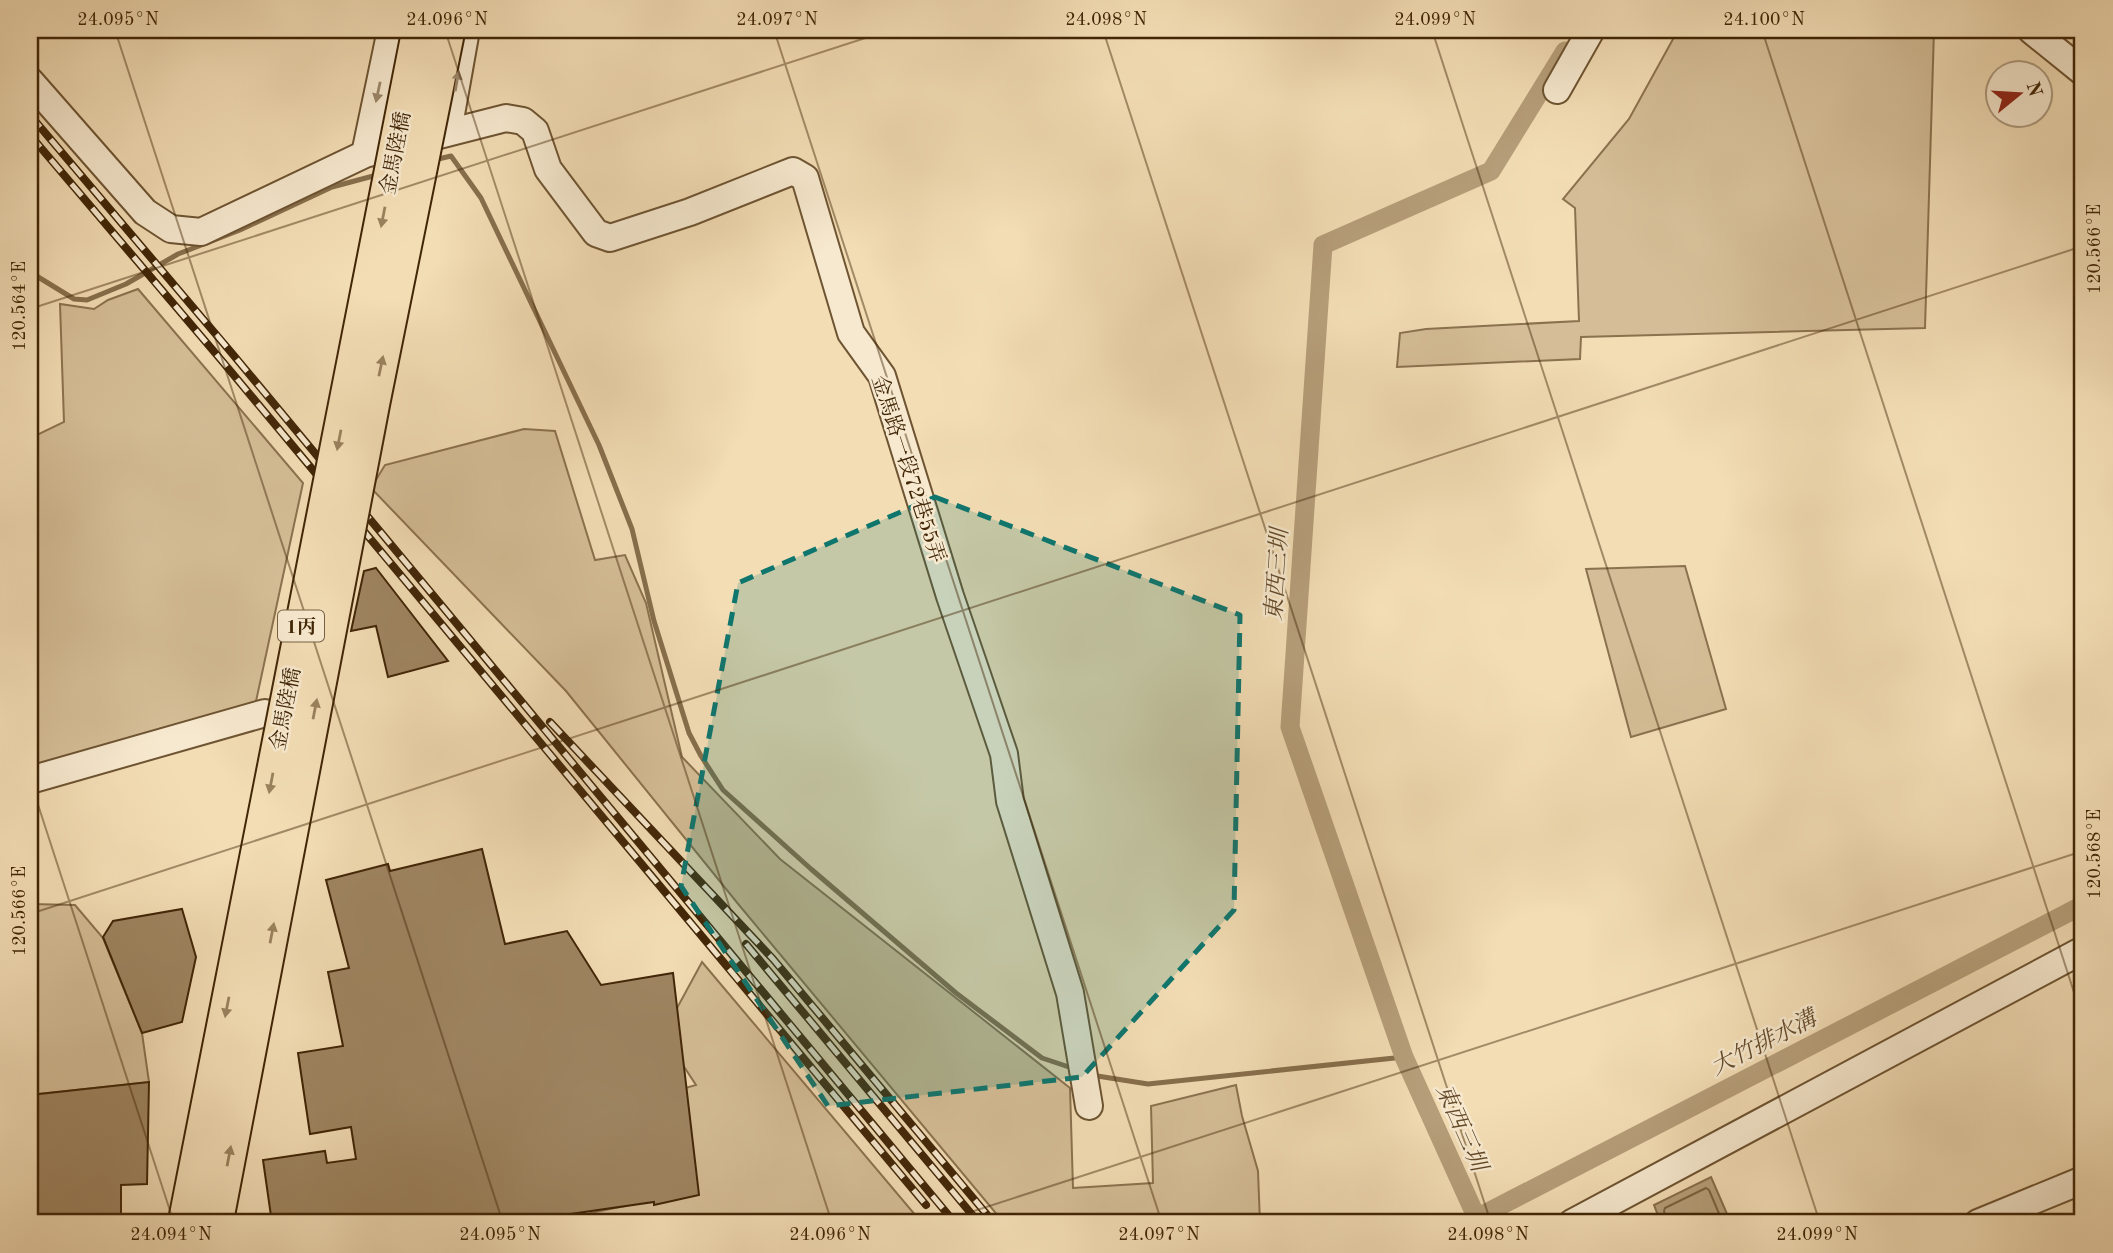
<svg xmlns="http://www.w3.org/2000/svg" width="2113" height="1253" viewBox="0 0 2113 1253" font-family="'Old Standard TT','Noto Serif TC',serif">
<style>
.green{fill:#d5be97;stroke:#8b724f;stroke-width:2}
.water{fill:#b69f7a;stroke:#876f4c;stroke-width:2}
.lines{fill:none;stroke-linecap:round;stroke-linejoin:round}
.shore{stroke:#7c6240;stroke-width:2}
.stream{stroke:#876f4c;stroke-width:5}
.canal{stroke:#b69f7a;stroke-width:19}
.building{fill:#9e8561;stroke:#412607;stroke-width:2}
.minor-casing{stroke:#6e5432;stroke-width:30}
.minor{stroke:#f7e9cf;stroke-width:26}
.rail-casing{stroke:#412607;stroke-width:8}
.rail{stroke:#f7e9cf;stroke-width:5;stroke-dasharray:16;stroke-linecap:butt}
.major-bridge-casing{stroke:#412607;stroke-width:37;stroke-linecap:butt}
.major-bridge{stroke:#f3ddb5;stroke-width:33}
.oneway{fill:#9c886b}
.oneway2{fill:#9a825e}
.marked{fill:#0f766e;fill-opacity:0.2;stroke:#0f766e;stroke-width:5;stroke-dasharray:14 9;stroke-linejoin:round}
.ticks{fill:none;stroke:#412607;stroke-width:2;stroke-opacity:0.45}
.labels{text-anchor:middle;stroke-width:5;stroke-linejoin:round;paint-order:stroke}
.shield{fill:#f7e9cf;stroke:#786043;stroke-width:2}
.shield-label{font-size:19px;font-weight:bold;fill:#412607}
.street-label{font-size:21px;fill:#412607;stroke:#f7e9cf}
.water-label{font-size:23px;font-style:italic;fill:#644a2a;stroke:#f7e9cf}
.neatline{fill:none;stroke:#412607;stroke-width:2.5}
.ticks-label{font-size:18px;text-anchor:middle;fill:#412607}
</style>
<rect width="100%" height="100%" fill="#f3ddb5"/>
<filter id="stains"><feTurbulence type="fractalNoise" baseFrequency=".00286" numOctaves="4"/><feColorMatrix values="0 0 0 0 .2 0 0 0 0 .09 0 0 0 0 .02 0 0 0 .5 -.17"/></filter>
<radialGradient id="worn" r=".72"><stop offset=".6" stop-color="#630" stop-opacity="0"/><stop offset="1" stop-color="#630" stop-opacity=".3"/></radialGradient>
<path class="green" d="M1678 30H1934L1925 328 1581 337 1580 359 1397 367 1400 333 1426 329 1579 321 1575 208 1563 199 1629 119Z
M138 289 303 483 255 706 30 772V433L37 435 64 422 60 304 94 309 108 300Z
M524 429 555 431 595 560 625 555 646 603 682 757 780 859 1070 1088 1073 1188 1153 1183 1151 1106 1236 1085 1242 1116 1258 1171 1260 1223H1004L739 905 566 691 371 488 385 465Z
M1685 566 1726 709 1631 737 1586 569Z
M30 904 75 905 103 938 142 1033 149 1082 30 1095Z
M702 962 922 1223H417L570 1198 586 1214 670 1197 682 1089 696 1085 677 1056 670 1021Z"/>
<path class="water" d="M1711 1177 1731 1223H1661L1654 1205Z"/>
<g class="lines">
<path class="shore" d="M1667 1223 1664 1211 1665 1208 1706 1188 1709 1190 1723 1223"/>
<path class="stream" d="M434 160 451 156 481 198 599 445 632 529 654 621 689 733 701 756 723 790 811 869 956 993 1042 1058 1075 1069
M30 272 74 299 87 300 126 284 178 254 240 230 332 187 377 175
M1091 1075 1148 1084 1404 1057"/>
<path class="canal" d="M1467 1223 2083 905
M1479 1223 1404 1057 1290 727 1323 245 1491 171 1565 51"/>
</g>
<path class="building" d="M376 568 407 608 448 661 388 677 376 626 351 631 364 571Z
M482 849 505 944 567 931 601 985 673 973 699 1195 654 1205V1202L508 1223H272L263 1160 325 1151 327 1163 356 1159 351 1127 310 1134 298 1053 343 1046 328 972 349 968 326 880 388 864 390 871Z
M182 909 196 957 182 1022 142 1033 103 937 113 921Z
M149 1082 147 1184 121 1185V1223H30V1095Z"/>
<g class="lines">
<g class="minor-casing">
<path id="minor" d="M2031 30 2083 72
M30 81 145 212 171 229 201 232 365 154 506 118 523 121 535 131 548 169 596 233 610 238 690 212 793 171 805 178 851 333 882 376 950 596 1004 754 1010 801 1070 993 1089 1106
M1557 90 1591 30
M448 131 466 30
M365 154 391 30
M30 780 265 713
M1572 1223 2083 950
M1978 1223 2083 1180"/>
</g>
<use href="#minor" class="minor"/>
<g class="rail-casing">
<path id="rail" d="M30 115 230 351 955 1223
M30 135 222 361 926 1205
M550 722 773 959 994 1223
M746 944 979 1223"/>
</g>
<use href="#rail" class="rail"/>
<g class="major-bridge-casing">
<path id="major-bridge" d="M185 1223 419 30
M216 1223 373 402 448 30"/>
</g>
<use href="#major-bridge" class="major-bridge"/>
</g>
<defs><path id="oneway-solid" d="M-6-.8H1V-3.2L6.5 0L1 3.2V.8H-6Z" transform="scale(1.75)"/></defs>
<g class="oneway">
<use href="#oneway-solid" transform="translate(457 81) rotate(-80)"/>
<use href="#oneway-solid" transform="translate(378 92) rotate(102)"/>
</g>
<g class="oneway2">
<use href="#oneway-solid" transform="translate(383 217) rotate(101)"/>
<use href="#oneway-solid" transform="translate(381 366) rotate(-78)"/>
<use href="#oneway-solid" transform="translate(339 440) rotate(101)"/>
<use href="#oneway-solid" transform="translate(315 709) rotate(-79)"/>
<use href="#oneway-solid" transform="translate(271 783) rotate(101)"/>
<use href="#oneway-solid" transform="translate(272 933) rotate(-79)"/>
<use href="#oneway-solid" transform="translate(227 1007) rotate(101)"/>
<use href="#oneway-solid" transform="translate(229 1156) rotate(-79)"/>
</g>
<path class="marked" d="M935 497 1240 615 1234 910 1082 1077 828 1106 681 886 738 583Z"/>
<path class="ticks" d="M115 30 503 1223M445 30 832 1223M774 30 1162 1223M1103 30 1491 1223M1432 30 1820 1223M1762 30 2083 1020M30 309 890 30M30 780 174 1223M30 914 2083 246M937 1223 2083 851"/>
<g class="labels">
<rect class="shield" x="278" y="610.5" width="46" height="31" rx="5"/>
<g class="shield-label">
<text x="301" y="633">1丙</text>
</g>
<g class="street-label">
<text transform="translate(395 153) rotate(-79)" y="7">金馬陸橋</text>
<text transform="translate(909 469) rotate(72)" y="7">金馬路一段72巷55弄</text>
<text transform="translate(285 709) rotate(-79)" y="7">金馬陸橋</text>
</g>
<g class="water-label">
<text transform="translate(1276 575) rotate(-86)" y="8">東西三圳</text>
<text transform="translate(1763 1042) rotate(-27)" y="8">大竹排水溝</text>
<text transform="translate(1462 1127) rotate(66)" y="8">東西三圳</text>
</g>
</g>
<rect width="2113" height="1253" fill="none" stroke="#f3ddb5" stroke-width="77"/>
<g transform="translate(2019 94) rotate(72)"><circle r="33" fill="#f7e9cf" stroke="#ae9b7f" stroke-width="2"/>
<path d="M0-5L12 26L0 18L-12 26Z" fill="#8f2418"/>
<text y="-10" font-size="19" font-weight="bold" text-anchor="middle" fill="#412607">N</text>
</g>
<rect x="38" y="38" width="2036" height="1176" class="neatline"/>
<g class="ticks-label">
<text x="118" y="25">24.095°N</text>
<text x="447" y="25">24.096°N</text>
<text x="777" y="25">24.097°N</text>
<text x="1106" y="25">24.098°N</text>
<text x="1435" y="25">24.099°N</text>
<text x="1764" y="25">24.100°N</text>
<text transform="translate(2094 249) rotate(-90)" y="6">120.566°E</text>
<text transform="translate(19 306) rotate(-90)" y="6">120.564°E</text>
<text transform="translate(2094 854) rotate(-90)" y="6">120.568°E</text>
<text transform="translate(19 911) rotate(-90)" y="6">120.566°E</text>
<text x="171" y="1240">24.094°N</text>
<text x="500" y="1240">24.095°N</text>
<text x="830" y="1240">24.096°N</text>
<text x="1159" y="1240">24.097°N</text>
<text x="1488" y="1240">24.098°N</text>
<text x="1817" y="1240">24.099°N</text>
</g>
<rect width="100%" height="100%" filter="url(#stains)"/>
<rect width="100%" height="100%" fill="url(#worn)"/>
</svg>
